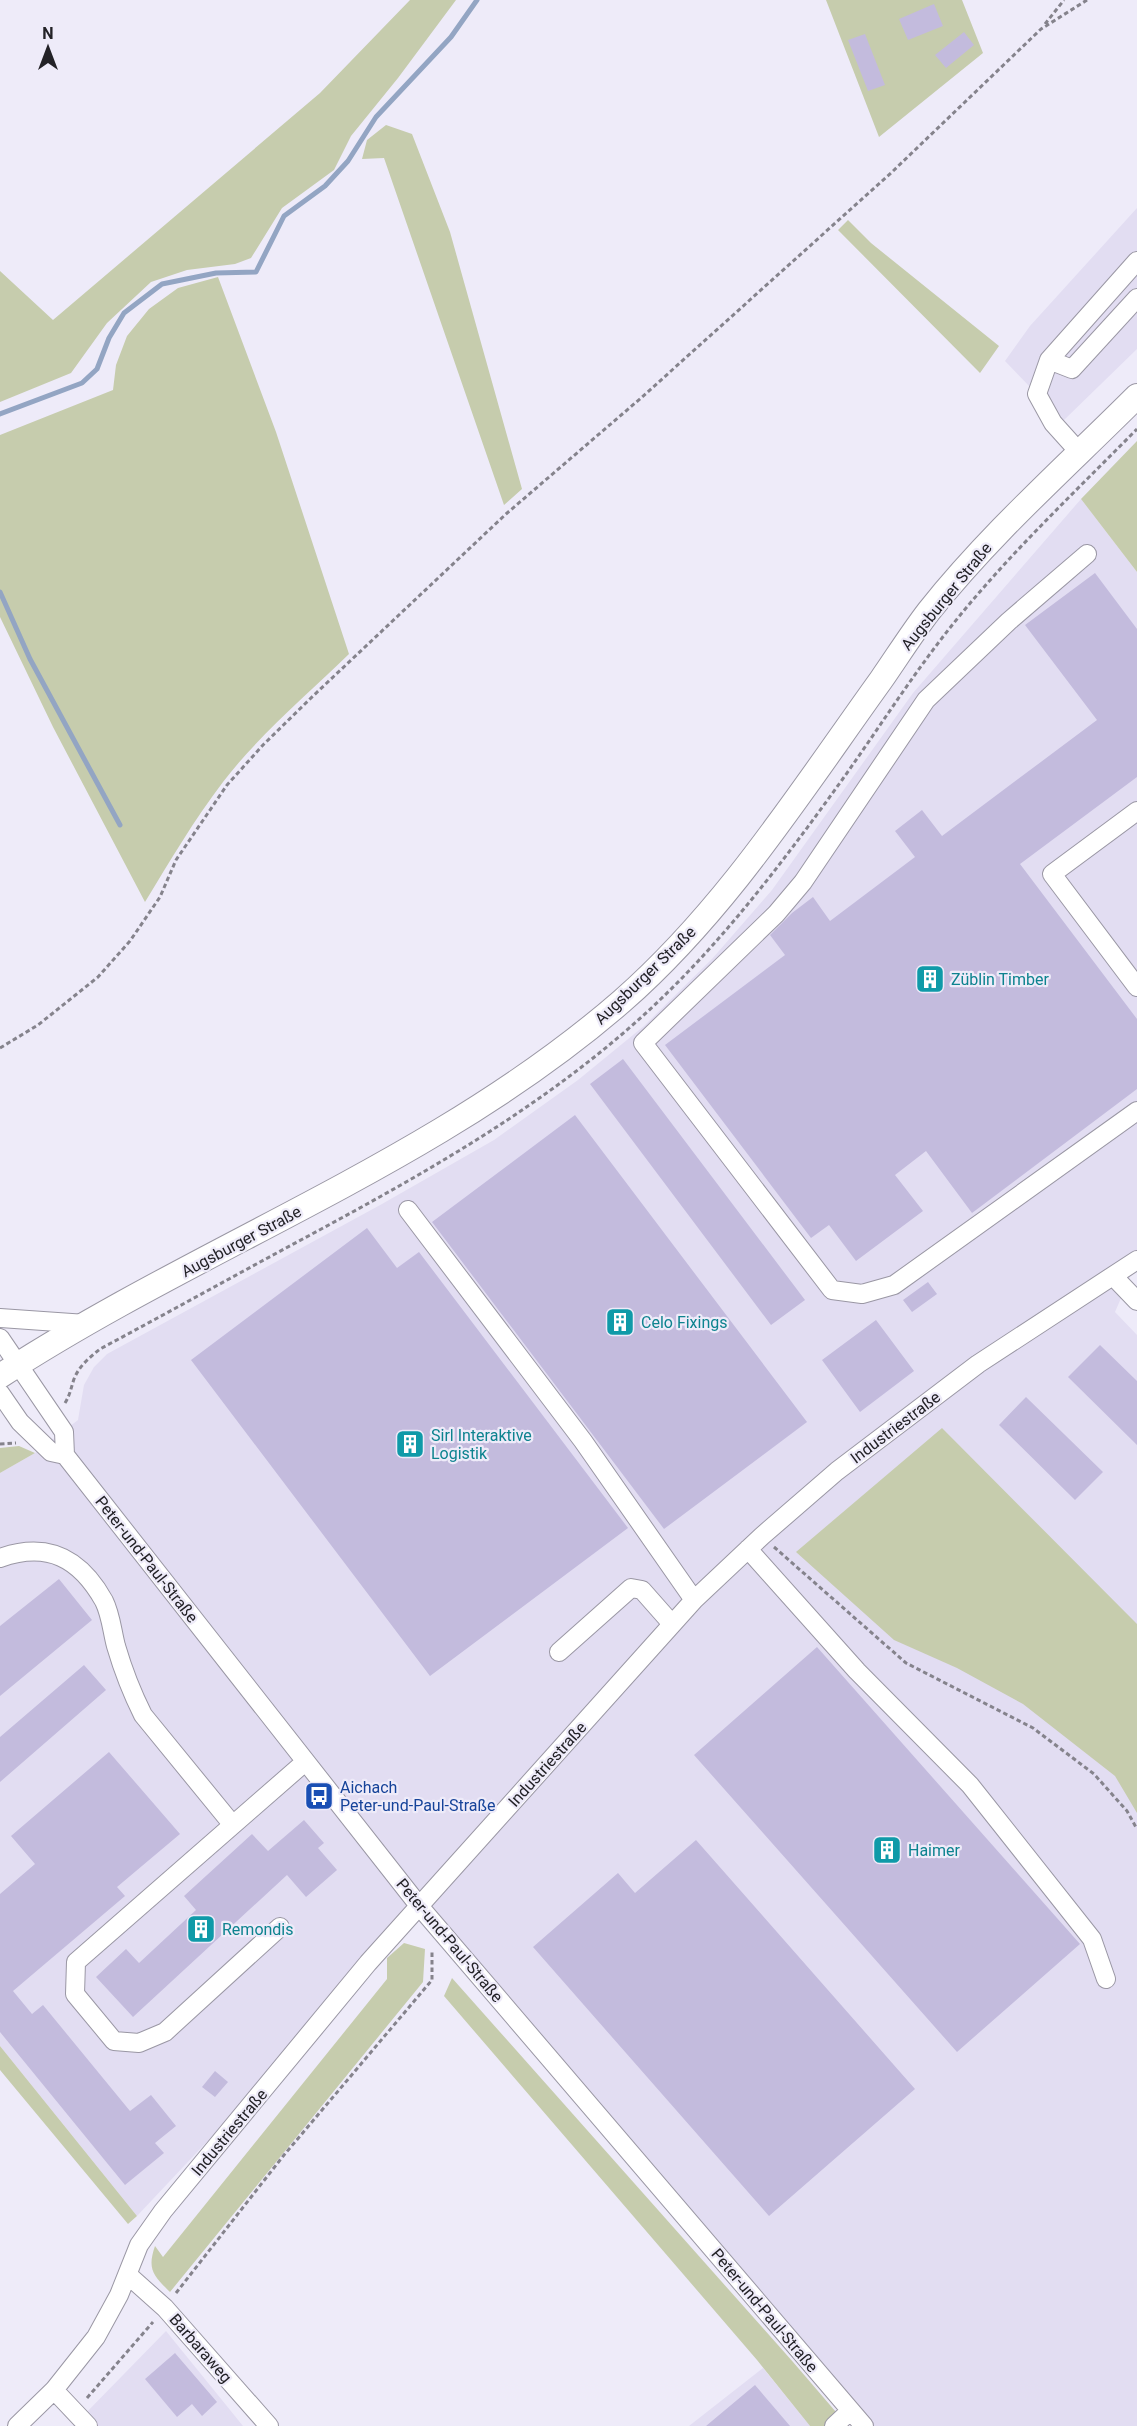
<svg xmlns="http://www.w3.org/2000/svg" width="1137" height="2426" viewBox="0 0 1137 2426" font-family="Roboto,sans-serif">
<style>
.built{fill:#e2ddf2}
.green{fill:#c6ccad}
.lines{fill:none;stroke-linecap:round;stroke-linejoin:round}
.stream{stroke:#93a5c3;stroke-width:5}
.building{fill:#c3bbdd}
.minor-casing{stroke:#9a97a4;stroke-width:20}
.major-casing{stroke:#9a97a4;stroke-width:26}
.path{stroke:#85838c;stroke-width:3;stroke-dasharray:4.5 3;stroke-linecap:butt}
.minor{stroke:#fff;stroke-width:18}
.major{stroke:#fff;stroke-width:24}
.labels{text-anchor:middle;stroke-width:4.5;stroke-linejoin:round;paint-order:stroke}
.street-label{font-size:16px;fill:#232227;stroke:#eeebf9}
.culture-label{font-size:16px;fill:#0d838f;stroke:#eeebf9;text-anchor:start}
.transit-label{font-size:16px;fill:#164399;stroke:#eeebf9;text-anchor:start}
</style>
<rect width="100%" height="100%" fill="#eeebf9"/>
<path class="built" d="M1137 208V349L1063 421 1005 361 1030 326Z
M1081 499 1137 572V1261L1115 1312 1137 1335V2426H873L427 1908 137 2216 0 2046V1473L35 1453 78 1420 84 1385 94 1367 107 1354 382 1204 494 1140 578 1080 644 1026 712 959 772 890 913 693Z
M166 2331 243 2426H73L81 2418Z
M763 2368 810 2426H689Z"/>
<path class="green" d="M410 0H456L398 78 351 136 334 170 282 208 251 258 235 264 187 270 151 282 107 323 71 373 0 402V271L53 320 320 93Z
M826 0H962L983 53 879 137Z
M386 125 412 134 450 232 522 489 504 505 384 158 362 159 367 140Z
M848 220 871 243 999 346 980 373 838 230Z
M218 277 276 432 349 654C307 695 259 735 223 782 194 820 170 861 145 902L53 727 0 617V435L113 390 116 365 127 336 149 309 178 288Z
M1137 441V572L1081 499Z
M942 1428 1137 1624V1813L1115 1776 1023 1704 957 1668 894 1640 796 1552Z
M19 1446 35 1453 0 1473V1448Z
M404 1943 425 1949 423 1982 170 2292C153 2275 147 2269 155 2246L163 2257 387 1979V1958Z
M452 1978 793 2362 848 2426H810L757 2360 444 1996Z
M0 2046 137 2216 128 2224 0 2070Z"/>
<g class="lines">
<path class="stream" d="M0 414 82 383 97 369 109 338 124 313 162 284 216 273 256 272 284 216 325 186 348 161 376 117 451 37 477 0
M0 592 30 659 120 825"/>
</g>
<path class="building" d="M934 4 943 26 908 40 899 19Z
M964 32 974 45 946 68 935 55Z
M865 34 885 85 868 91 848 40Z
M1095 573 1137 629V777L1020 864 1137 1019V1089L972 1213 926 1151 895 1175 923 1211 856 1261 829 1225 811 1238 665 1045 785 955 770 935 792 913 813 897 830 921 915 857 895 831 922 810 942 836 1097 720 1025 625Z
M623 1059 805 1300 771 1325 590 1084Z
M575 1115 807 1422 664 1529 432 1222Z
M367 1228 397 1268 419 1252 628 1528 430 1676 191 1360Z
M928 1282 937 1294 912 1312 903 1300Z
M876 1320 914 1371 860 1412 822 1360Z
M1100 1345 1137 1381V1445L1068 1377Z
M1026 1397 1103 1472 1075 1500 999 1425Z
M59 1579 92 1620 0 1696V1626Z
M817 1647 1080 1944 957 2052 694 1755Z
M84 1665 106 1690 0 1782V1737Z
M109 1752 180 1834 117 1887 125 1896 13 1991 32 2014 43 2005 130 2111 151 2095 176 2126 155 2143 164 2153 125 2185 0 2032V1894L35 1864 11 1836Z
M304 1820 324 1843 318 1848 337 1870 306 1897 287 1875 133 2017 96 1977 126 1949 139 1963 196 1910 184 1896 252 1834 268 1851Z
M696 1840 915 2089 769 2216 533 1947 618 1873 635 1893Z
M215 2071 228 2082 215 2097 202 2087Z
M175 2353 217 2402 202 2416 192 2404 177 2417 145 2379Z
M755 2385 790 2426H706Z"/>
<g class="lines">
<g class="minor-casing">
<path id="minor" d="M1049 360 1072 369 1137 298
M1080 453 1053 423 1037 394 1049 360 1137 261
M1087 554 1009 621 926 700 803 882 776 914 643 1043 832 1290 862 1294 894 1285 1137 1111
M1137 811 1052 874 1137 987
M408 1210 583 1441 694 1600
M1113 1276 1137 1301
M0 1318 86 1324
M0 1338 64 1432 65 1455 420 1907 864 2426
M0 1393 20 1422 51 1452 65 1455
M748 1549 857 1671 970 1785 1092 1939 1106 1979
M0 1558C48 1541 80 1558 104 1601 111 1615 112 1631 116 1646 123 1670 132 1693 143 1715L232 1824
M559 1652 631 1588 642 1590 672 1624
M280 1927 165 2032 139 2043 114 2041 75 1994 76 1962 305 1762
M128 2275 165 2308 269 2426
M54 2390 88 2426
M17 2426 54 2390 96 2337 119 2295 139 2245 163 2211 368 1963 694 1600 762 1536 837 1471 978 1364 1137 1260
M834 2426 850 2411"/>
</g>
<g class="major-casing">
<path id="major" d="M0 1376C203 1244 437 1162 622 1001 726 910 801 791 881 680 897 657 912 633 929 611 991 533 1067 466 1137 396"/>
</g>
<path class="path" d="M1045 24 1064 0
M0 1048 38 1025 98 977 130 941 160 897 176 860 227 785 263 745 313 696 506 514 641 398 892 172 1041 29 1087 0
M65 1403C70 1395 71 1388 74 1379 79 1366 90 1357 100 1349 171 1311 241 1272 312 1234 427 1172 538 1109 636 1022 716 951 780 866 842 780 879 728 913 674 953 624 1009 554 1074 493 1137 429
M0 1444 16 1443
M774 1547 906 1663 1033 1728 1094 1774 1127 1811 1137 1829
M176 2293 284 2155 432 1980V1950
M87 2398 153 2322"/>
<use href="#minor" class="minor"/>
<use href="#major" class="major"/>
</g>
<defs>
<g id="building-square" transform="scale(1.5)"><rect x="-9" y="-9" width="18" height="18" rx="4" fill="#0f9aa8" stroke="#eeebf9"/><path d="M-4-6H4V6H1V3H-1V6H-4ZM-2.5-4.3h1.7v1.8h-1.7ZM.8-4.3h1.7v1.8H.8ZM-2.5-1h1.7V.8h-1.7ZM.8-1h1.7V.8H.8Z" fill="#fff"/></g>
<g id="bus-square" transform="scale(1.5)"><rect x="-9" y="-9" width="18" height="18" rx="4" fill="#1a4fb4" stroke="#eeebf9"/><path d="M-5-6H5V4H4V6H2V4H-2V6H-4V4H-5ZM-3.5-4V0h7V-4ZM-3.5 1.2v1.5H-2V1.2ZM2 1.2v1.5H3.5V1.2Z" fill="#fff"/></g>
</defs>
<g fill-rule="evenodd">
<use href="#building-square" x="930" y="979"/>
<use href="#building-square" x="620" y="1322"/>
<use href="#building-square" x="410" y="1444"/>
<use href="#bus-square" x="319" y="1796"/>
<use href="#building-square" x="887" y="1850"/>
<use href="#building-square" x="201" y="1929"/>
</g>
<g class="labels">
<g class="street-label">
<text transform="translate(946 596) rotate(-51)" y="6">Augsburger Straße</text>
<text transform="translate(645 975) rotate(-44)" y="6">Augsburger Straße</text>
<text transform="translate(241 1241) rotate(-28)" y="6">Augsburger Straße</text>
<text transform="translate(895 1427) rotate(-37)" y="6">Industriestraße</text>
<text transform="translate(147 1559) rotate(52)" y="6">Peter-und-Paul-Straße</text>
<text transform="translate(547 1764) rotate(-48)" y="6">Industriestraße</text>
<text transform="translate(450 1940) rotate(50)" y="6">Peter-und-Paul-Straße</text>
<text transform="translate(229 2132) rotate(-50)" y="6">Industriestraße</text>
<text transform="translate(765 2310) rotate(50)" y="6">Peter-und-Paul-Straße</text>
<text transform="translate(201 2348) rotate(49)" y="6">Barbaraweg</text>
</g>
<g class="culture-label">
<text x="951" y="985">Züblin Timber</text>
<text x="641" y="1328">Celo Fixings</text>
<text x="431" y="1441">Sirl Interaktive<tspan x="431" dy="18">Logistik</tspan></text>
<text x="908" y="1856">Haimer</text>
<text x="222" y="1935">Remondis</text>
</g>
<g class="transit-label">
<text x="340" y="1793">Aichach<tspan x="340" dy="18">Peter-und-Paul-Straße</tspan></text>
</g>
</g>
<g transform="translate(48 48)" stroke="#eeebf9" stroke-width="4.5" paint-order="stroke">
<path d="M0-4.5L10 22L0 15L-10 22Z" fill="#232227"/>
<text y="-9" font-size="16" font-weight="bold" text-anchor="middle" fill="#232227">N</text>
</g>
</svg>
